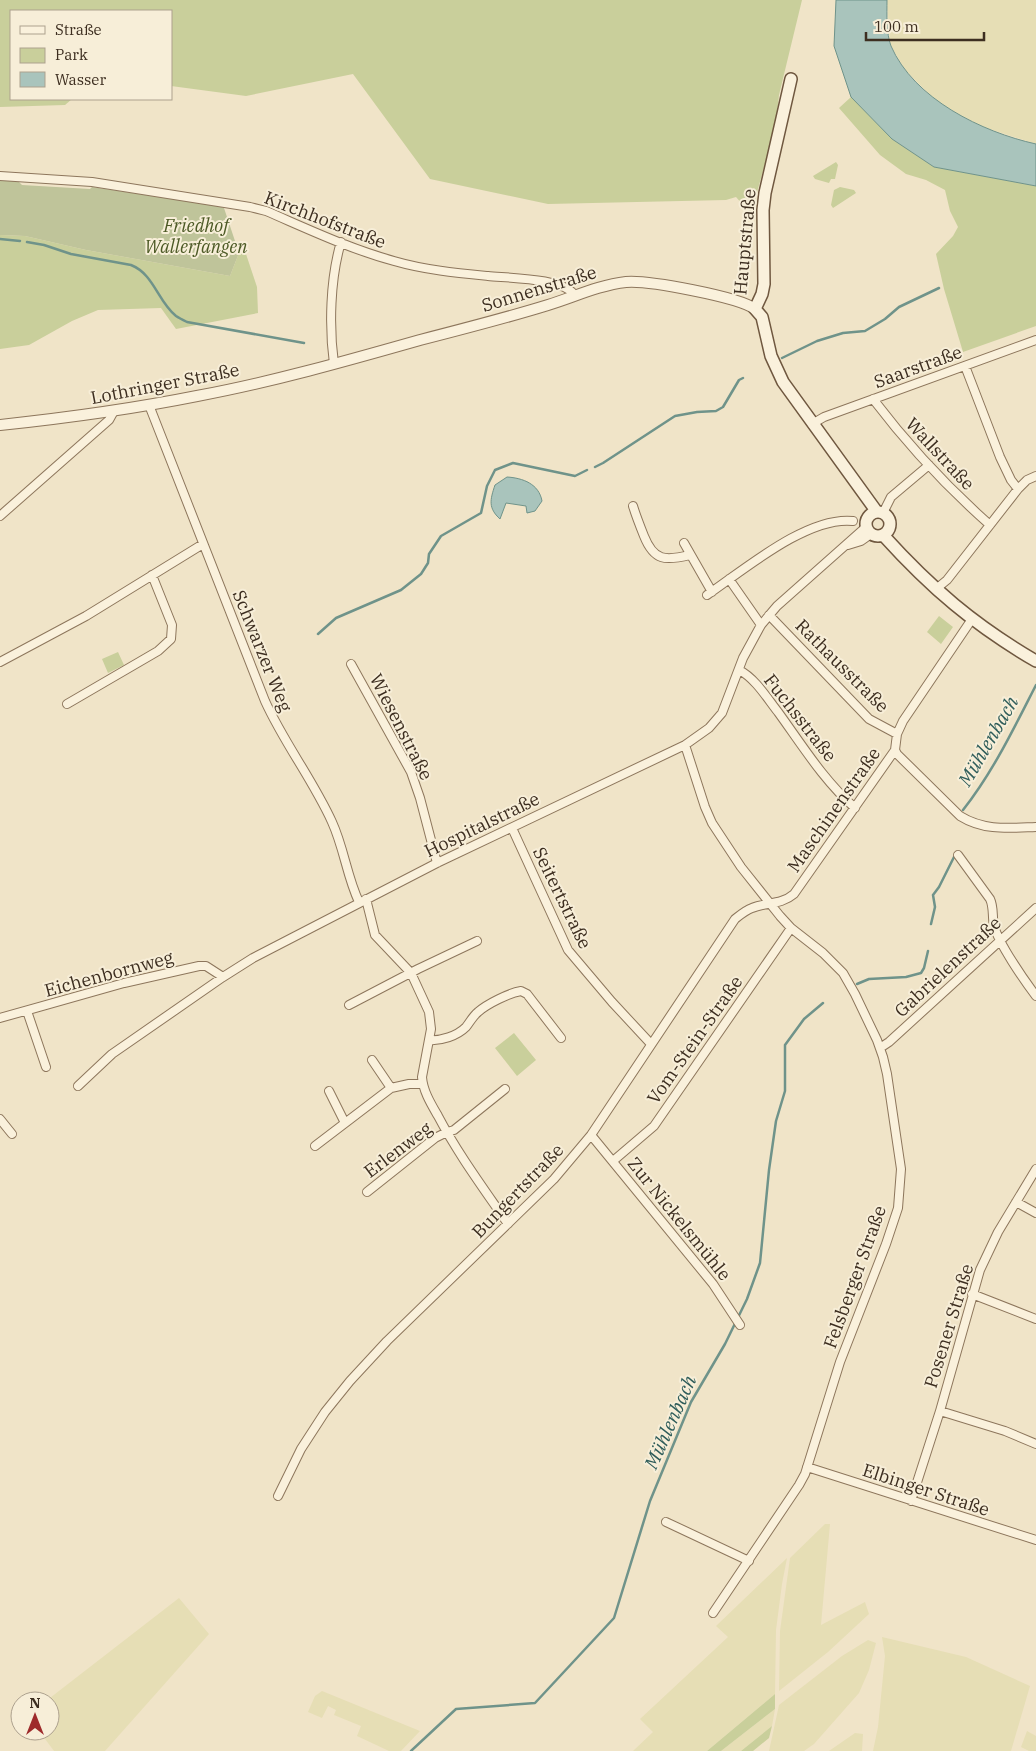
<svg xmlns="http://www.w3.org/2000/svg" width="1036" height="1751" viewBox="0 0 1036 1751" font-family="'IBM Plex Serif',serif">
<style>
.farmland{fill:#e6deb5}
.green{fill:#c9cf9b}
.cemetery{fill:#bfc49a}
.water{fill:#a9c4bc;stroke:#6f938a}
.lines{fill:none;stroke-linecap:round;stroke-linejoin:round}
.stream{stroke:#6f938a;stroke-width:2.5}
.minor-casing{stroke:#8d765c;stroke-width:10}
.tertiary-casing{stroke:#8d765c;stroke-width:12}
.secondary-casing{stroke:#6f573f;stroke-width:14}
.minor{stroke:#faf1dc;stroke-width:8}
.tertiary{stroke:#faf1dc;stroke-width:10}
.secondary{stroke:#faf1dc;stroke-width:11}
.labels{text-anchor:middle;stroke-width:4;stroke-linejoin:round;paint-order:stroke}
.street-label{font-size:18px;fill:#3d2e20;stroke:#f7eed8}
.park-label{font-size:18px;font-style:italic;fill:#4d5a26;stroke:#f7eed8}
.water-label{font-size:19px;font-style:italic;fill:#2f5d5a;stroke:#f7eed8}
</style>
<rect width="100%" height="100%" fill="#f0e4c8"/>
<path class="farmland" d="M887 0H1036V144L974 124 934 99 905 70 890 44Z
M825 1524H830L821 1625 865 1602 869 1614 828 1652 779 1691 780 1631 790 1558Z
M787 1558 782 1584 776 1630 775 1694 707 1751H633L653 1732 640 1719 728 1637 716 1626Z
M179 1598 209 1634 105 1751H54L39 1731H50V1701H46Z
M882 1637 966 1657 1030 1686 1011 1751H873L878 1727 885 1656Z
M868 1640 876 1643 869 1670 859 1693 814 1744 804 1751H769L779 1705 842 1656Z
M322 1691 420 1731 401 1751H389L357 1736 361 1726 334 1715 336 1710 328 1706 322 1718 308 1712 315 1696Z
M775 1709 772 1726 741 1751H721Z
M1027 1731 1036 1736V1751H1029L1021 1747Z
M855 1733 863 1734 862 1751H829Z"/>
<path class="green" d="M0 0H802L779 95 776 124 751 214 736 197 726 200 548 204 430 179 353 74 246 96 171 86V11H11V99H72L65 105 0 107Z
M851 97 892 139 934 167 1036 186V326L963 352 944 289 936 254 953 236 958 227 950 211 945 190 926 180 906 174 880 155 839 108Z
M836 162 838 165 835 179H831L829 183 815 179 813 176Z
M840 187 854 190 856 193 833 208 831 205 834 190Z
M0 235 25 236 86 250 230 276 239 253 245 251 257 287 258 313 176 329 161 308 98 310 72 321 29 345 0 349Z
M939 616 953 627 941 644 927 632Z
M118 652 124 665 108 673 102 659Z
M514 1033 536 1060 517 1076 495 1048Z
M775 1694V1709L721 1751H707Z
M772 1726 769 1738 753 1751H741Z"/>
<path class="cemetery" d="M0 181H18L22 185 90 189 92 187 219 206 224 208 239 253 230 276 86 250 25 236 0 235Z"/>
<path class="water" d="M836 0H887C887 14 886 33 891 46 914 99 982 132 1036 144V186L934 167 892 139 851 97 834 46Z
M507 477C523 478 539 484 542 501L535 511 527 513 526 506 506 503 500 519C488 508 490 500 495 485Z"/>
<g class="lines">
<path class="stream" d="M0 239 20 241
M27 242 44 245 71 254 131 265C154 274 158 302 176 316 179 318 183 320 187 322L304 343
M782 358 817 341 843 333 865 331 885 319 899 307 939 288
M595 467 603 463 675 416 697 412 716 411 723 407 739 380 743 378
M318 634 336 618 401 590 421 574 428 563 429 554 441 536 481 513 487 486 495 470 513 463 575 476 587 470
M963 810C993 772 1014 728 1036 685
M931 924 935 907 933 895 939 887 954 857
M857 984 869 979 906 977 921 973 924 968 928 951
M411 1751 456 1709 535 1703 614 1618 650 1501 691 1402 725 1344 747 1299 760 1263 769 1170 776 1121 785 1091V1045L804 1019 823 1003"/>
<g class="minor-casing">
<path id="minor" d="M0 176 92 182 250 207 266 211C308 229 350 249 394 261 425 270 457 273 488 276 507 278 566 278 575 296
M334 364C329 327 330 279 341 242
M965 366 1000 457 1011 480 1018 489
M873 399C908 445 947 487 990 525
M149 405 265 701C284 743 313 780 332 822 344 848 347 877 359 902
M812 424 824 417 1036 340
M633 506C636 516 640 526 644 536 654 561 665 561 690 555
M883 513 891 497 929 465
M0 516 109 420 114 411
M684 543 712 592
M848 545 861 541 871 534
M729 579 761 625
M936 589 947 580 1018 489 1027 480 1036 476
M707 595C744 570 807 516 853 521
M769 615 869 719 897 734
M0 662 86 616 203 544
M351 664 411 772 420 798 437 863
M739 670C755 678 767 698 778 712 802 745 824 781 855 808
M67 704 158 651 171 639 172 625 152 575
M685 745 705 807 712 823 741 867 780 916 791 928 823 953 843 973 855 994 877 1040 883 1057 887 1074 901 1169 898 1208 886 1244 840 1362 805 1474 799 1485 713 1613
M895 750 897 754 960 816C984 831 1009 828 1036 827
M512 828 568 950 612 1002 651 1044
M958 855 990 899C994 907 992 917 994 926 999 944 1024 980 1036 996
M366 899 375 935 411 973 429 1012 431 1029 422 1077C423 1091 431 1104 438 1116 458 1154 484 1189 508 1224
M349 1005 418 969 477 941
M27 1011 46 1067
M0 1018 124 983 199 966H206L223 977
M429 1040C441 1041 457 1036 466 1027 470 1022 473 1016 478 1012 487 1004 509 993 521 991L527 994 561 1038
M880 1048 889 1042 1036 908
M372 1060 391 1088
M78 1086 112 1054 223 977 253 958 437 863 685 745 709 728 722 713 743 658 761 625 777 606 866 527
M329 1091 345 1123
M0 1119 12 1134
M591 1135 713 1284 740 1325
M315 1146 391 1088 409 1084H422
M613 1161 654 1126 791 928
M367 1192 435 1138 447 1132 454 1130 505 1089
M1016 1202 1036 1213
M972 1294 1036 1319
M940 1411 1005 1431 1036 1444
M807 1467 1036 1540
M278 1496 301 1449 325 1412 350 1381 387 1341 554 1179 591 1135 735 919C740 915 746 910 752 908 767 902 781 905 794 894L895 750 897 734 903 721 972 619
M911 1501 940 1411 980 1270 998 1232 1036 1169
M666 1522 749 1561"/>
</g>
<g class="tertiary-casing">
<path id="tertiary" d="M0 425C66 418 132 409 197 396 272 382 346 361 420 340 463 329 506 318 548 305 574 297 599 285 626 282 648 280 739 297 755 309"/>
</g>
<g class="secondary-casing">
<path id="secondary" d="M791 79 765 193 763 210 764 284 762 294 755 309 762 317 771 356 783 382 877 512
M866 524a12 12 0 1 1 24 0a12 12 0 1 1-24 0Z
M883 535C931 588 974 625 1036 661"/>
</g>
<use href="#minor" class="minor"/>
<use href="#tertiary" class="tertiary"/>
<use href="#secondary" class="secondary"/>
</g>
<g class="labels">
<g class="street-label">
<text transform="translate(325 220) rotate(21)" y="6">Kirchhofstraße</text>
<text transform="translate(745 242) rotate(-85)" y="6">Hauptstraße</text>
<text transform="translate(539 289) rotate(-17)" y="6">Sonnenstraße</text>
<text transform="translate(918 367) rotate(-20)" y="6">Saarstraße</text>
<text transform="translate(165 384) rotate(-11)" y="6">Lothringer Straße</text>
<text transform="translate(940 454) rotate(47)" y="6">Wallstraße</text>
<text transform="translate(262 651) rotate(68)" y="6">Schwarzer Weg</text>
<text transform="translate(842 666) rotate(45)" y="6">Rathausstraße</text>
<text transform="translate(800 718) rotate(52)" y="6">Fuchsstraße</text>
<text transform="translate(401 727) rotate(63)" y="6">Wiesenstraße</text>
<text transform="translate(834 810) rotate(-55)" y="6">Maschinenstraße</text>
<text transform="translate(482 825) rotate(-26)" y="6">Hospitalstraße</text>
<text transform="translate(562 898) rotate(64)" y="6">Seitertstraße</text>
<text transform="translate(948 967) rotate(-43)" y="6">Gabrielenstraße</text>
<text transform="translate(109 974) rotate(-15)" y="6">Eichenbornweg</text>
<text transform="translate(695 1040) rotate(-55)" y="6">Vom-Stein-Straße</text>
<text transform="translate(398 1150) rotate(-37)" y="6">Erlenweg</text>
<text transform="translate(518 1191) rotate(-46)" y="6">Bungertstraße</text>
<text transform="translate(679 1219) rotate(51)" y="6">Zur Nickelsmühle</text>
<text transform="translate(855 1277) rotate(-70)" y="6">Felsberger Straße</text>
<text transform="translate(949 1326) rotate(-73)" y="6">Posener Straße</text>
<text transform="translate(926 1490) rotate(18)" y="6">Elbinger Straße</text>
</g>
<g class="park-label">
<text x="196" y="232">Friedhof<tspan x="196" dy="21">Wallerfangen</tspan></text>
</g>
<g class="water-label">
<text transform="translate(988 741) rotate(-60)" y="7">Mühlenbach</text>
<text transform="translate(670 1422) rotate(-66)" y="7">Mühlenbach</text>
</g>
</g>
<rect x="10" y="10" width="162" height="90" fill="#f7eed8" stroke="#ada18e"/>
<rect x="20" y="26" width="25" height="8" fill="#faf1dc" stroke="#ada18e"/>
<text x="55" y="35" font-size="15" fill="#3d2e20">Straße</text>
<rect x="20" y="48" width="25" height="15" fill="#c9cf9b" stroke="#ada18e"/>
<text x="55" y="60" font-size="15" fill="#3d2e20">Park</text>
<rect x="20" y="72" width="25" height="15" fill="#a9c4bc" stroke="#ada18e"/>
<text x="55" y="85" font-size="15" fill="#3d2e20">Wasser</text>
<g transform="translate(35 1716)"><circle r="24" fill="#f7eed8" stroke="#ada18e"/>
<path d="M0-4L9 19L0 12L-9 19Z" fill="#9e2a2b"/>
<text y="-8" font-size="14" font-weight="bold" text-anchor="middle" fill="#3d2e20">N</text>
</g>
<path d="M866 32v8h118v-8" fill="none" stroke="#3d2e20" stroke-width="2.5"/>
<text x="874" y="32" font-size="15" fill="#3d2e20" stroke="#f7eed8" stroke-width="4" paint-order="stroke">100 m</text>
</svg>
